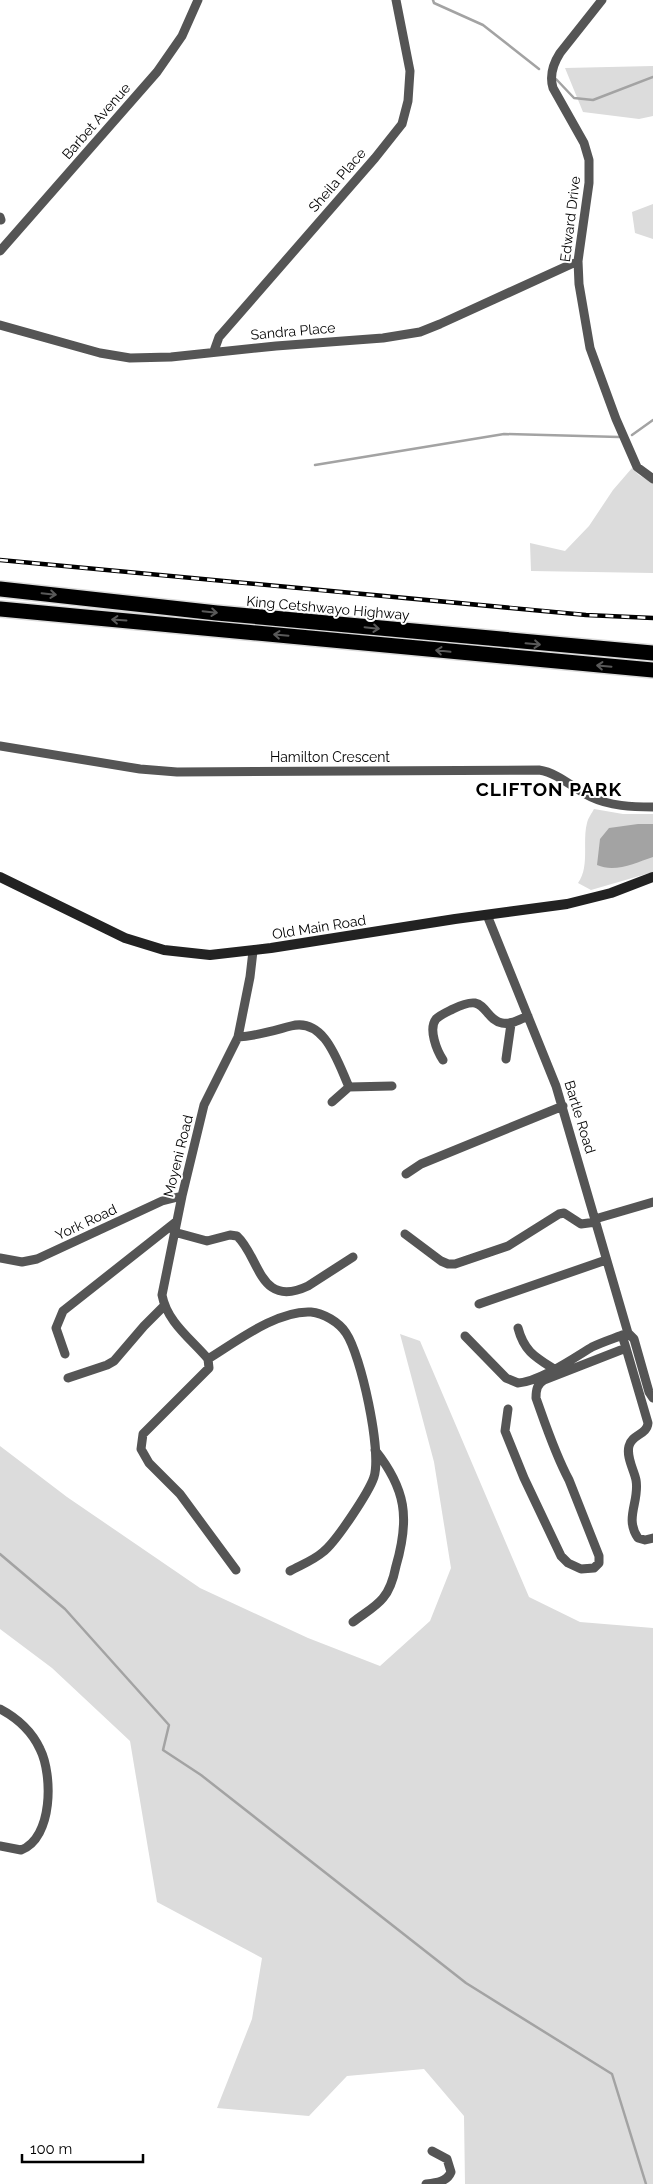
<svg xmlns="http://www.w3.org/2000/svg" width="653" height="2184" viewBox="0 0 653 2184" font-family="Raleway,sans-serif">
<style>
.green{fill:#dcdcdc}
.water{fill:#a3a3a3}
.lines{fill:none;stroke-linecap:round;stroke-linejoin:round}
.stream{stroke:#a3a3a3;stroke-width:2.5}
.highway-casing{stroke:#dbdbdb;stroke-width:18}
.street{stroke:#555;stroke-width:9}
.secondary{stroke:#222;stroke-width:10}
.highway{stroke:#000;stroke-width:15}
.rail-casing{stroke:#000;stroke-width:4.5}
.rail{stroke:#fff;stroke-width:2.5;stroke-dasharray:8;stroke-linecap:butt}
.oneway{stroke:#595959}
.labels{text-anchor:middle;stroke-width:4;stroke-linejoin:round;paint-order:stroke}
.street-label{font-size:14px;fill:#000;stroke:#fff}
.district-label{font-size:19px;font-weight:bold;letter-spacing:1px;fill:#000;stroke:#fff}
</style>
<rect width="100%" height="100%" fill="#fff"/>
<path class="green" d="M653 66V116L639 119 583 112 565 68Z
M653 204V239L635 233 632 212Z
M632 468 639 475 653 483V573L531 571 530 543 565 551 589 526 613 490Z
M594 809 623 814H653V872L591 890 578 883C590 866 582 842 587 823 588 818 592 813 594 809Z
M400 1334 420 1341 529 1597 580 1622 653 1628V2184H465L464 2116 424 2069 347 2076 309 2116 217 2108 252 2019 262 1958 157 1902 130 1741 52 1668 0 1629V1446L67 1497 200 1588 308 1638 380 1666 430 1621 451 1568 434 1462Z"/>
<path class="water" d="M638 824H653V857C635 863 615 873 597 865L600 839 609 828Z"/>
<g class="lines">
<path class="stream" d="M433 0 434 3 483 25 539 69
M556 79 574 98 593 100 653 77
M632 435 653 420
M315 465 504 434 619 437
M0 1554 65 1609 169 1725 163 1750 201 1775 466 1983 612 2074 646 2184"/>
<g class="highway-casing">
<path id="highway" d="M0 589 217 613 653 653
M0 609 653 670"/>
</g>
<path class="street" d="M602 0 560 53C553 64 549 75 553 88L584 143 589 160V183L578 261 579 284 590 348 616 419 637 467 653 479
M0 217 1 220
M0 251 157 72 182 36 198 0
M0 325 100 353 130 358 171 357 276 346 383 338 420 332 440 324 578 261
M214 351 219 337 375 158 402 124 408 101 410 71 396 0
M0 746 140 769 177 772 539 770C559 773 574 789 591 797 610 806 632 807 653 807
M487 915 556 1086 628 1333 634 1339 649 1392 653 1398
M238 1037C257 1036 272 1031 291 1026 325 1017 338 1063 349 1087L392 1086
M506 1059 511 1024
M443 1060C437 1051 428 1029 436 1019 440 1015 447 1012 453 1009 459 1006 467 1002 475 1003 486 1005 489 1021 502 1023 512 1025 520 1019 528 1016
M332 1102 349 1087
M406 1174 421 1164 563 1106
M595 1219 653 1202
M174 1232 207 1241 230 1235 237 1236C260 1257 259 1309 308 1286L353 1257
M405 1234 441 1261 448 1264H455L508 1246 559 1214 564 1213 581 1224 596 1222
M0 1258 22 1262 37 1259 162 1201 182 1196
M479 1304 606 1260
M518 1328C524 1351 535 1357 554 1369
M465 1336 506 1378 518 1383C539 1382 574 1358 592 1347 602 1342 615 1338 625 1334
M626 1348 648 1423C647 1435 632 1434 629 1446 626 1457 634 1470 636 1480 640 1501 624 1518 638 1538L645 1540 653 1538
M65 1354 56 1328 63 1311 177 1221
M208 1359C236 1342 277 1310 311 1312 323 1313 339 1322 346 1333 361 1355 382 1451 374 1477 369 1492 336 1542 323 1552 314 1560 301 1565 290 1571
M68 1378 107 1365 114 1361 144 1326 164 1306
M508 1409 505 1431 524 1478 561 1556 568 1563 581 1569 594 1568 599 1563V1556L569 1480C555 1454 546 1426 536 1398 536 1390 537 1384 544 1380L626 1348 622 1335
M236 1570 180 1494 149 1463 141 1449 143 1434 209 1368 208 1359C191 1339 167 1322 162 1295L182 1196 204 1105 238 1037 250 977 253 951
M353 1622C363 1614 376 1607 383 1598 390 1590 394 1576 396 1566 410 1518 406 1489 375 1450
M0 1709C17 1718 32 1732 40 1749 53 1775 53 1838 21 1850L0 1846
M426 2184C436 2183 447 2182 451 2172L447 2159 432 2151"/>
<path class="secondary" d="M0 877 125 938 164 950 210 955 271 948 455 919 567 904 611 893 653 877"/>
<use href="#highway" class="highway"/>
<g class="rail-casing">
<path id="rail" d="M0 560 586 615 653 618"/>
</g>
<use href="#rail" class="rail"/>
</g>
<defs><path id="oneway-shaft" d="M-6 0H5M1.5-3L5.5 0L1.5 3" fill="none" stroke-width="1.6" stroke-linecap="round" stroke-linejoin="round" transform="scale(1.25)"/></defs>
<g class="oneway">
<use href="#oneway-shaft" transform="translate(49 594) rotate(6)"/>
<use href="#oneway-shaft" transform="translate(210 612) rotate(6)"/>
<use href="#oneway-shaft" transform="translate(119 620) rotate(-176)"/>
<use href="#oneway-shaft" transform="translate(372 628) rotate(6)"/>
<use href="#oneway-shaft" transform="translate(281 635) rotate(-175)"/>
<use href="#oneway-shaft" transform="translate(533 644) rotate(5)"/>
<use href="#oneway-shaft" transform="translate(443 651) rotate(-174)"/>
<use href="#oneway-shaft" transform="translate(604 666) rotate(-175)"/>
</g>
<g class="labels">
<g class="street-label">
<text transform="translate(96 121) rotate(-49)" y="5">Barbet Avenue</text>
<text transform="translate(337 180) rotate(-49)" y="5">Sheila Place</text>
<text transform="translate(570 219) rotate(-83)" y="5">Edward Drive</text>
<text transform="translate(293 331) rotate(-5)" y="5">Sandra Place</text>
<text transform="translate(328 608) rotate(5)" y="5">King Cetshwayo Highway</text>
<text x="330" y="762">Hamilton Crescent</text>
<text transform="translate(319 927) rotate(-9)" y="5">Old Main Road</text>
<text transform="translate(580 1117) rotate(73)" y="5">Bartle Road</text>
<text transform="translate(178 1156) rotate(-76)" y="5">Moyeni Road</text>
<text transform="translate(86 1222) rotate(-25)" y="5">York Road</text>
</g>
<g class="district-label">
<text x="549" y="796">CLIFTON PARK</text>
</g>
</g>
<path d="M22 2154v8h121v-8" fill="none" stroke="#000000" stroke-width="2.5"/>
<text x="30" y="2154" font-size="15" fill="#000000" stroke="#ffffff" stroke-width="4" paint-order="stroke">100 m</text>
</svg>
